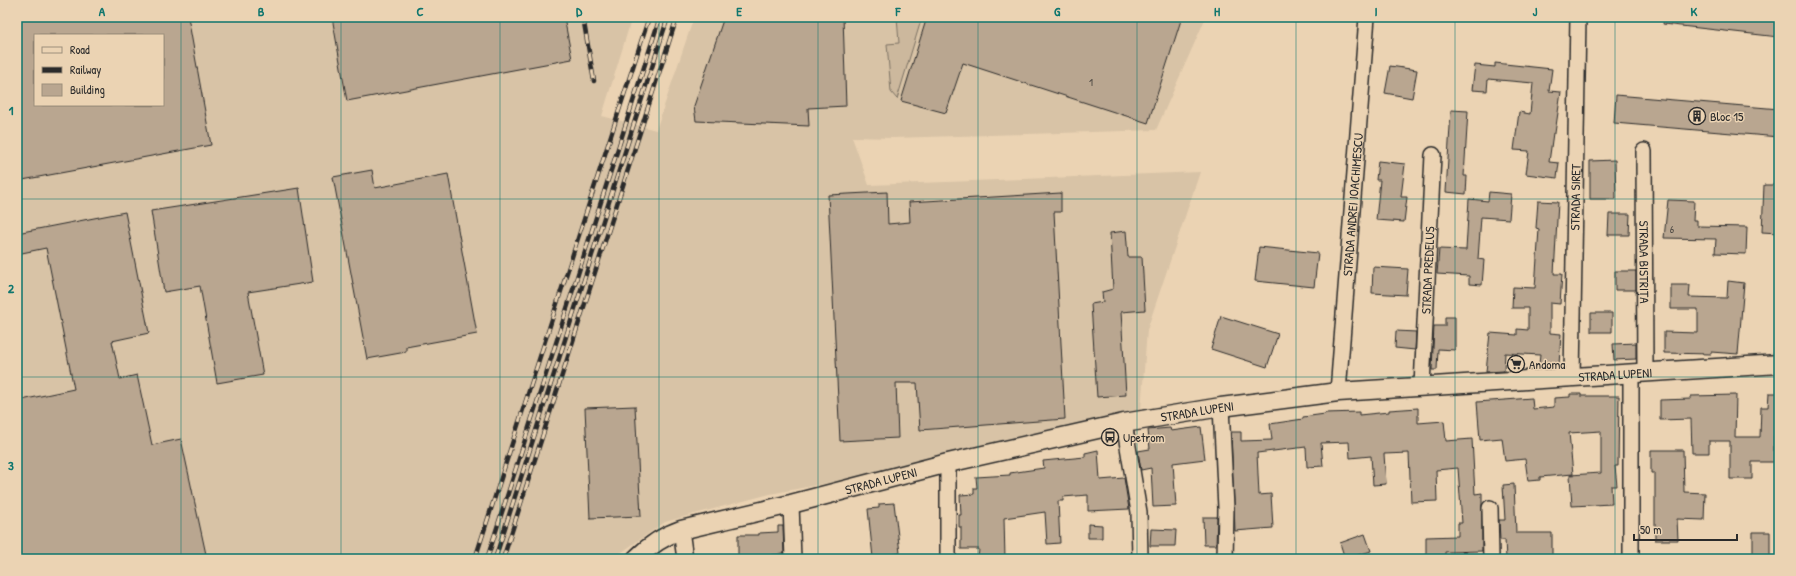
<svg xmlns="http://www.w3.org/2000/svg" width="1796" height="576" viewBox="0 0 1796 576" font-family="'Patrick Hand',sans-serif">
<style>
.built{fill:#d8c3a6;fill-rule:evenodd}
.green{fill:#ccb89d;stroke:#7c7264}
.building{fill:#b9a690;stroke:#2b2b2b;fill-rule:evenodd}
.lines{fill:none;stroke-linecap:round;stroke-linejoin:round}
.minor-casing{stroke:#2b2b2b;stroke-width:18}
.tertiary-casing{stroke:#2b2b2b;stroke-width:21}
.minor{stroke:#ebd3b3;stroke-width:15}
.tertiary{stroke:#ebd3b3;stroke-width:18}
.rail-casing{stroke:#2b2b2b;stroke-width:4.5}
.rail{stroke:#ebd3b3;stroke-width:3;stroke-dasharray:9;stroke-linecap:butt}
.grid{fill:none;stroke:#0f766e;stroke-width:1;stroke-opacity:0.55}
.labels{text-anchor:middle;stroke-width:3;stroke-linejoin:round;paint-order:stroke}
.number-label{font-size:11px;fill:#4e4a44}
.poi-label{font-size:13px;fill:#2b2b2b;stroke:#ebd3b3;text-anchor:start}
.street-label{font-size:13px;fill:#2b2b2b;stroke:#ebd3b3}
.neatline{fill:none;stroke:#0f766e;stroke-width:1.5}
.grid-label{font-size:13px;text-anchor:middle;font-weight:bold;fill:#0f766e}
</style>
<rect width="100%" height="100%" fill="#ebd3b3"/>
<filter id="ink" filterUnits="userSpaceOnUse"><feTurbulence type="fractalNoise" baseFrequency=".025" numOctaves="2"/><feDisplacementMap in="SourceGraphic" scale="8" xChannelSelector="R" yChannelSelector="G"/><feConvolveMatrix kernelMatrix="1 2 1 2 8 2 1 2 1" color-interpolation-filters="sRGB"/></filter>
<g filter="url(#ink)">
<path class="built" d="M17 17H632L602 116 656 130 694 17H1206L1156 130 893 138 852 137 869 185 1200 172 1147 330 1141 410 897 470 770 494 665 522 619 554 616 559H17ZM35 35H163V105H35Z"/>
<path class="green" d="M897 17H922L897 99 891 92 887 44 899 43Z"/>
<path class="building" d="M17 17H188L211 145 17 181ZM35 35H163V105H35Z
M332 17H564L572 59 347 101Z
M724 17H843L846 106 808 108 809 126 696 121 694 106Z
M927 17H1182L1148 123 963 63 946 113 901 101Z
M1664 17H1779V37L1663 24Z
M1495 63 1552 69 1549 91 1561 92 1555 133H1553L1549 162 1559 163 1557 178 1526 174 1529 151 1514 150 1519 112 1530 114 1533 83 1488 79 1487 91 1472 90 1475 65 1495 67Z
M1390 66 1417 70 1412 98 1385 93Z
M1616 95 1779 109V137L1614 123Z
M1451 110 1468 111 1464 176H1467L1466 194 1446 192Z
M1615 160 1616 199H1590V161Z
M1378 161 1405 164 1401 197H1407L1404 222 1376 220 1380 180H1376Z
M372 170 375 188 448 174 477 334 406 347V352L367 359 333 177Z
M1764 185H1779L1778 233 1762 232Z
M299 188 313 282 248 292 263 375 217 383 200 286 164 292 151 211Z
M887 192 888 224 910 222 909 202 1061 193V212H1054L1065 419 920 430 917 383H896L898 438 840 441 828 195Z
M1489 192 1511 194 1509 219 1481 217 1478 259 1484 260 1482 285 1469 284V276L1437 274 1439 249 1466 250 1469 199 1488 201Z
M1668 200 1694 201 1693 221H1697V226L1747 227 1746 254 1715 253 1716 239 1664 238Z
M1538 201 1558 202 1554 274H1562L1560 304 1550 303V333L1561 334 1559 365 1539 364 1540 355 1505 353 1504 371 1486 372 1490 333 1517 335V329L1528 330V308H1512L1513 287 1535 288 1539 229 1536 228Z
M125 212 149 333 112 341 120 379 137 375 152 445 181 439 207 559H17V401L74 389 46 248 17 254V233Z
M1609 214H1630L1629 235H1608Z
M1126 231 1128 257H1142L1145 310 1121 312 1126 395 1097 397 1091 304 1103 302 1102 292 1113 289 1110 233Z
M1259 247 1318 253 1314 287 1255 281Z
M1373 267 1408 269 1406 295 1372 293Z
M1615 271H1636V290H1615Z
M1728 281 1744 283 1738 354 1711 352V354L1664 353V332L1698 333V309H1671V285H1690L1689 297 1727 298Z
M1591 313H1612V332H1591Z
M1221 316 1278 334 1267 367 1211 349Z
M1445 317H1455V350L1438 349 1437 370H1432L1434 326H1445Z
M1396 331 1416 332 1415 350 1395 348Z
M1636 343V359L1614 360 1613 344Z
M1769 393H1779V436H1774V462H1752V479H1730V441H1709V453H1692L1691 419 1660 420V400L1691 399V396L1736 395 1735 437H1760L1761 407H1768Z
M1570 394H1581V396H1619L1618 466H1615L1617 486H1611L1612 504 1572 506 1570 475 1601 473V431L1569 433 1573 474 1540 477V480L1528 481 1525 459 1505 461 1502 438 1480 440 1477 402 1532 398 1533 409 1554 407V398L1570 397Z
M635 406 641 516 590 518 585 408Z
M1418 408V423L1444 421 1446 441 1472 439 1475 494 1482 493V551L1445 552V559H1426V537L1458 536V523H1462L1458 468 1436 470 1437 501 1411 502 1409 453 1384 454 1386 484 1373 485 1371 456 1350 458 1349 442 1321 443 1323 466 1307 467 1306 447 1257 453 1259 495 1271 494 1273 528 1235 531 1231 432H1241V441L1272 440 1270 424 1303 419V417L1325 414V413L1359 412V415L1389 412V410Z
M1201 427 1205 459 1173 463 1176 506 1153 507 1151 468 1141 470 1138 451 1150 449 1148 430 1170 428 1171 431Z
M1098 450 1100 480 1124 478 1129 509 1088 511V495L1063 497V501H1058L1060 543 1047 544 1045 512 1004 518 1005 559H978L979 549H961V527H959V515H961L960 495 974 494V488H977L976 477 1010 475V473L1044 468 1043 461 1085 457V453Z
M1651 450H1683L1684 492 1705 493 1704 520 1677 519 1678 540H1655V473H1651Z
M1514 484 1516 533H1552V559H1506L1505 540H1500L1499 520H1505L1503 485Z
M894 503 900 553 873 558 868 509 879 508V504Z
M1203 517H1217L1216 545H1204Z
M1088 524 1102 525V538H1088Z
M778 526H783L784 554 771 555V559H738V535H759V533L778 532Z
M1151 529 1176 530 1175 546H1150Z
M1753 532H1770V559H1753Z
M1365 534 1371 551 1345 559 1340 543Z"/>
<g class="lines">
<g class="minor-casing">
<g id="minor">
<path id="s1" d="M1644 151 1645 372"/>
<path id="s2" d="M1572 377 1578 17"/>
<path id="s3" d="M1422 386 1433 155"/>
<path id="s4" d="M1338 392 1367 17"/>
<path d="M1221 407 1226 508 1225 559"/>
<path d="M1124 423 1139 512 1140 559"/>
<path d="M948 463V559"/>
<path d="M791 504 793 559"/>
<path d="M1490 508 1491 559"/>
<path d="M681 530 685 559"/>
<path d="M1631 559V373"/>
</g>
</g>
<g class="tertiary-casing">
<g id="tertiary">
<path id="s5" d="M636 559C650 545 663 536 681 530L791 504 948 463 1124 423 1221 407 1338 392 1779 364"/>
</g>
</g>
<use href="#minor" class="minor"/>
<use href="#tertiary" class="tertiary"/>
<g class="rail-casing">
<path id="rail" d="M583 17 594 81
M475 559 649 17
M487 559 660 17
M495 559 668 17
M503 559 677 17"/>
</g>
<use href="#rail" class="rail"/>
</g>
</g>
<path class="grid" d="M181 17V559M341 17V559M500 17V559M659 17V559M818 17V559M978 17V559M1137 17V559M1296 17V559M1455 17V559M1615 17V559M17 199H1779M17 377H1779"/>
<defs>
<g id="building-ring" transform="scale(0.9)"><circle r="9.5" fill="#ebd3b3" stroke="#2b2b2b" stroke-width="1.5"/><path d="M-4-6H4V6H1V3H-1V6H-4ZM-2.5-4.3h1.7v1.8h-1.7ZM.8-4.3h1.7v1.8H.8ZM-2.5-1h1.7V.8h-1.7ZM.8-1h1.7V.8H.8Z" fill="#2b2b2b"/></g>
<g id="supermarket-ring" transform="scale(0.9)"><circle r="9.5" fill="#ebd3b3" stroke="#2b2b2b" stroke-width="1.5"/><path d="M-6-5.5h2.5l.6 2H6L4.5 2H-2.5L-4.4-4H-6ZM-1.5 3.2a1.3 1.3 0 1 0 .1 0ZM3 3.2a1.3 1.3 0 1 0 .1 0Z" fill="#2b2b2b"/></g>
<g id="bus-ring" transform="scale(0.9)"><circle r="9.5" fill="#ebd3b3" stroke="#2b2b2b" stroke-width="1.5"/><path d="M-5-6H5V4H4V6H2V4H-2V6H-4V4H-5ZM-3.5-4V0h7V-4ZM-3.5 1.2v1.5H-2V1.2ZM2 1.2v1.5H3.5V1.2Z" fill="#2b2b2b"/></g>
</defs>
<g fill-rule="evenodd">
<use href="#building-ring" x="1697" y="116"/>
<use href="#supermarket-ring" x="1516" y="364"/>
<use href="#bus-ring" x="1110" y="437"/>
</g>
<g class="labels">
<g class="number-label">
<text x="1091" y="86">1</text>
<text x="1672" y="233">6</text>
</g>
<g class="poi-label">
<text x="1710" y="121">Bloc 15</text>
<text x="1529" y="369">Andoma</text>
<text x="1123" y="442">Upetrom</text>
</g>
<g class="street-label">
<text dy="5" stroke="none"><textPath href="#s2" startOffset="180">STRADA SIRET</textPath></text>
<text dy="5" stroke="none"><textPath href="#s4" startOffset="188">STRADA ANDREI IOACHIMESCU</textPath></text>
<text dy="5" stroke="none"><textPath href="#s1" startOffset="111">STRADA BISTRIȚA</textPath></text>
<text dy="5" stroke="none"><textPath href="#s3" startOffset="116">STRADA PREDELUȘ</textPath></text>
<text dy="5" stroke="none"><textPath href="#s5" startOffset="1004">STRADA LUPENI</textPath></text>
<text dy="5" stroke="none"><textPath href="#s5" startOffset="584">STRADA LUPENI</textPath></text>
<text dy="5" stroke="none"><textPath href="#s5" startOffset="260">STRADA LUPENI</textPath></text>
</g>
</g>
<rect width="1796" height="576" fill="none" stroke="#ebd3b3" stroke-width="44"/>
<rect x="34" y="34" width="130" height="72" fill="#ebd3b3" stroke="#9e907d"/>
<rect x="42" y="47" width="20" height="6" fill="#ebd3b3" stroke="#9e907d"/>
<text x="70" y="54" font-size="12" fill="#2b2b2b">Road</text>
<rect x="42" y="67" width="20" height="6" fill="#2b2b2b" stroke="#9e907d"/>
<text x="70" y="74" font-size="12" fill="#2b2b2b">Railway</text>
<rect x="42" y="84" width="20" height="12" fill="#b9a690" stroke="#9e907d"/>
<text x="70" y="94" font-size="12" fill="#2b2b2b">Building</text>
<path d="M1634 534v6h103v-6" fill="none" stroke="#2b2b2b" stroke-width="2"/>
<text x="1640" y="534" font-size="12" fill="#2b2b2b" stroke="#ebd3b3" stroke-width="3" paint-order="stroke">50 m</text>
<rect x="22" y="22" width="1752" height="532" class="neatline"/>
<g class="grid-label">
<text x="102" y="16">A</text>
<text x="261" y="16">B</text>
<text x="420" y="16">C</text>
<text x="579" y="16">D</text>
<text x="739" y="16">E</text>
<text x="898" y="16">F</text>
<text x="1057" y="16">G</text>
<text x="1217" y="16">H</text>
<text x="1376" y="16">I</text>
<text x="1535" y="16">J</text>
<text x="1694" y="16">K</text>
<text x="11" y="115">1</text>
<text x="11" y="293">2</text>
<text x="11" y="470">3</text>
</g>
</svg>
